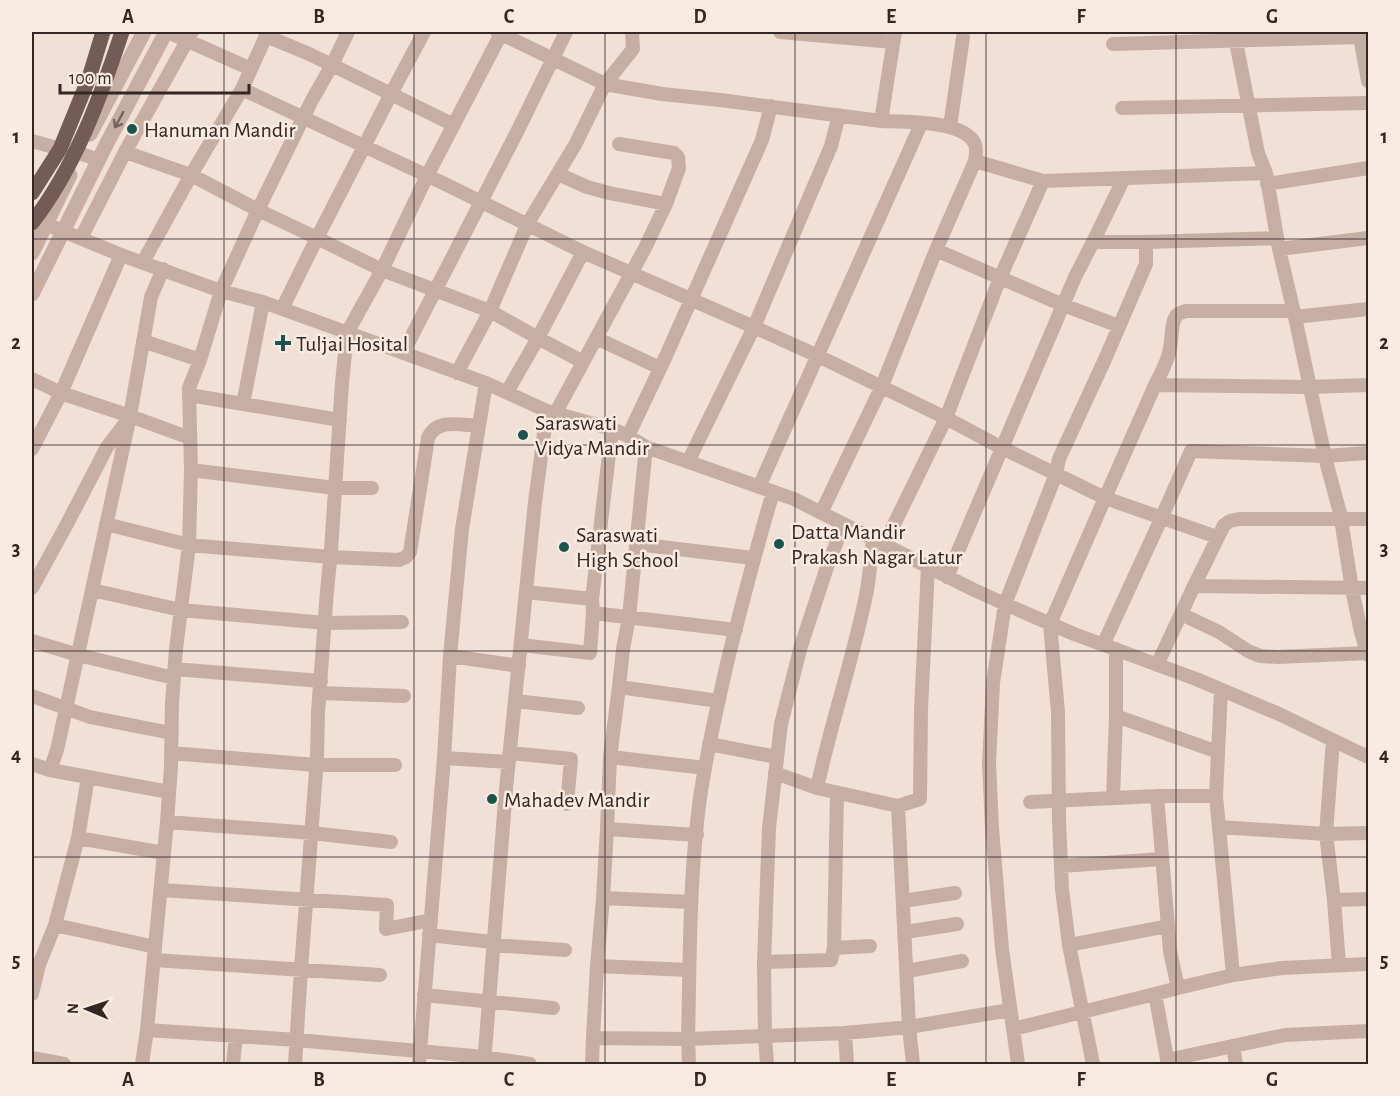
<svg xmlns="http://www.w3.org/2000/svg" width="1400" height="1096" viewBox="0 0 1400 1096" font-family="'Alegreya Sans',sans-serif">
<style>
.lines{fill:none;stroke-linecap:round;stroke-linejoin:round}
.minor{stroke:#c7aea3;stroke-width:14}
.tertiary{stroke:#c7aea3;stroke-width:15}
.primary{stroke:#745c56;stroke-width:15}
.oneway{stroke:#75645e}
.grid{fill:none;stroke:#322725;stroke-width:1.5;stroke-opacity:0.55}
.poi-dot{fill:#1b534e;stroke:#f8ebe2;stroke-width:2}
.labels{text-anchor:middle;stroke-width:5;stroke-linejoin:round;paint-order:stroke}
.poi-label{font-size:22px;fill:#322725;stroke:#f8ebe2;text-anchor:start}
.neatline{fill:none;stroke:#322725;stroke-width:2}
.grid-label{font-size:20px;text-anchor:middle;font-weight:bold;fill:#322725}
</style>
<rect width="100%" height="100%" fill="#f0e0d6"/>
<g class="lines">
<path class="minor" d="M168 32 251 69 242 89 445 184 583 252 754 327 831 146 839 115
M497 32 605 84 633 49 632 32
M780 32 893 42
M1234 32 1258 153 1266 173 1279 249 1295 317 1312 397 1326 461 1340 513 1352 589 1361 632 1368 655
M1367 35 1360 37 1368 81
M1113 44 1360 37 1359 32
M251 69 266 36 307 53 332 65 348 32
M1122 108 1368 103
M881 121C904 122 960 120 974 142 977 147 976 155 975 161
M950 127 963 37
M32 141 60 149
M619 144 674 153 678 157 679 168 666 204
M76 152 99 160
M125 152 191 175 258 210 221 291 200 360 189 388 191 470 335 488H372
M1267 184 1368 168
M36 220 121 255 221 291 263 302 486 383 547 411 612 429 628 436 646 447 794 499 972 589 1005 604 1074 634 1196 679 1279 714 1368 757
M81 238 125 152 192 32
M1093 242 1124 178
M1279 249 1368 238
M936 250 1063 305 1119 326
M583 252 538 338 490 311 528 223 575 145 605 84 662 94 720 100 881 121 895 32
M143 262 191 175 242 89
M163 269 151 297 130 416 190 438
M282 309 317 238 258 210 312 100 332 65 391 94 424 32
M1295 317 1368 309
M596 338 660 368
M143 341 200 360
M403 353 517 132 566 32
M457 373 490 311 382 270 427 176 502 32
M32 379 61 393 130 416
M486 383 462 529 450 656 519 666
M1155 385C1161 373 1168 362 1170 348 1172 340 1171 321 1177 315 1179 313 1183 312 1186 311H1294
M507 392 538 338 583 362
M189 395 340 420
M243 404 263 302
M555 414 645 248 666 204 609 193 587 187 558 174
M628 436 666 356 762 140 771 106
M646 447 629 617 623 649 619 687 719 701
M32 449 61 393 121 255
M688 462 754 327 818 356 946 418 1000 278 1043 181
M191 470 189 545 331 557 399 560 406 557 410 552 428 438C437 418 460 425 479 426
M759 487 921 124
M821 513 882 386 936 250 975 161 1043 181 1266 173
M106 524 189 545 176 649 172 703 171 767 167 822 147 1030 297 1040 484 1057 530 1064
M636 544 753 558
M884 545 946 418 1002 448 1056 474 1059 459 1106 357 1146 264V242
M947 577 1075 277 1093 242H1146L1277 238
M1194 586 1368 588
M32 588 67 524 107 447 127 421
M92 590 181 610 325 623 402 622
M526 592 592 599 593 613 736 630
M592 599 612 429
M1181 614 1219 632 1248 651 1260 656 1278 657 1368 653
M32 641 78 655 174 678
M521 645 590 653 593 613
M1103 645 1161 519 1191 451 1325 456 1368 453
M1116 649V716
M450 656 444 758 509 762
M1157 665 1194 586 1224 525 1230 521 1239 519H1368
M175 669 321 681
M619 687 610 757 705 768
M320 693 404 696
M32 696 90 717 171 733
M515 701 578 708
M1333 740 1326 834 1368 833
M709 744 777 757
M171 753 316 765H395
M510 753 571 759 567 804
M610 757 607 829 697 835
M32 764 50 770 57 750 130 416
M50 770 169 792
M88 777 78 838 164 853
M817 788C831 722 854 657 867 590 870 573 871 556 873 539
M837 793 834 948 870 946
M1216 796 1233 975
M1113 798 1116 716 1218 752
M1030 802 1157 796
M898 806 920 799 921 709 928 567
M167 822 312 833 391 842
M1219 827 1326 834 1334 900 1339 965
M607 829 603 898 691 902
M78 838 55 925 155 947
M1061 866 1162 859
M161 890 387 905 386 929 431 920
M603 898 597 966 689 970
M1334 900 1368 899
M903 901 955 893
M905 932 957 924
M429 935 493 942
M493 945 565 950
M1069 945 1168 926
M834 948 831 960 764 962 769 828 781 724 801 646 828 564 844 524
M154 960 380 975
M764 962 765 1036 845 1033 909 1027 898 806 817 788 775 773
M597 966 593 1038 688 1039C690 959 689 878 700 798 707 750 718 702 729 655 743 600 757 546 773 492
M907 971 962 961
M1178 988 1233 975 1282 968 1368 964
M32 994 39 965 55 925
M424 995 553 1008
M1013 1029 1155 994
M845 1033 847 1064
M1233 1046 1236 1064
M32 1058 64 1064
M1167 1060 1285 1035 1368 1031
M142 1064 147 1030
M233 1064 236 1036
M295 1064 301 969 317 758 318 712 327 591 331 551 342 383 347 333 382 270 317 238 391 94 454 125
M419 1064 444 758
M484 1064 506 789 535 502 547 411
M592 1064 593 1038
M689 1064 688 1039 765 1036 767 1064
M913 1064 909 1027 1010 1010
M1018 1064 1002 949 992 828 989 763 993 683 1005 604 1056 474 1105 498 1155 385 1309 387 1368 385
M1093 1064 1069 945 1062 889 1059 821 1058 712 1050 624 1105 498 1217 537
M1168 1064 1155 994 1178 988 1170 951 1157 796H1216L1221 690"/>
<path class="tertiary" d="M90 134 144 32
M32 253 70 175
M32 294 106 145 166 32"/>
<path class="primary" d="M32 193 60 149 89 78 103 32
M32 223C75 167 100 99 122 32"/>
</g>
<defs><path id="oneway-shaft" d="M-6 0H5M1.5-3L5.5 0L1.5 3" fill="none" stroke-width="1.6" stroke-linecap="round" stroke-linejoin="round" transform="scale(1.5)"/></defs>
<use class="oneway" href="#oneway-shaft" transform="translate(119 120) rotate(118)"/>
<path class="grid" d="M224 32V1064M414 32V1064M605 32V1064M795 32V1064M986 32V1064M1176 32V1064M32 239H1368M32 445H1368M32 651H1368M32 857H1368"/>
<g class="poi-dot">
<circle cx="132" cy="129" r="6"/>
<path d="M280 334h6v6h6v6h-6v6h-6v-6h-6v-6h6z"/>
<circle cx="523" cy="435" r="6"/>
<circle cx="779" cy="544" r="6"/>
<circle cx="564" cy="547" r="6"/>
<circle cx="492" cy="799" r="6"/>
</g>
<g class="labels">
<g class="poi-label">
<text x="144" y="137">Hanuman Mandir</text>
<text x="296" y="351">Tuljai Hosital</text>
<text x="535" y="430">Saraswati<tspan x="535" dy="25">Vidya Mandir</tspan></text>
<text x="791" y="539">Datta Mandir<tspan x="791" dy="25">Prakash Nagar Latur</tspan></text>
<text x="576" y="542">Saraswati<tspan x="576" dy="25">High School</tspan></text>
<text x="504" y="807">Mahadev Mandir</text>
</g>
</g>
<rect width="1400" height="1096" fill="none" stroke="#f8ebe2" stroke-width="66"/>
<g transform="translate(87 1009) rotate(272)" stroke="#f8ebe2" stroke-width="4.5" paint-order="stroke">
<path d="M0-4.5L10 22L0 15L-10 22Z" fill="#322725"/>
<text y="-9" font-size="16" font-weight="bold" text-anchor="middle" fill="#322725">N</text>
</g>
<path d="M60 84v9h189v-9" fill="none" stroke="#322725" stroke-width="3"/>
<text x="69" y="84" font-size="18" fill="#322725" stroke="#f8ebe2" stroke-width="4.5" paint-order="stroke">100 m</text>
<rect x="33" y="33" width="1334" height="1030" class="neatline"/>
<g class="grid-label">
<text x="128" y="23">A</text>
<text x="319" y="23">B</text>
<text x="509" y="23">C</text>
<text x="700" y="23">D</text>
<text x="891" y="23">E</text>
<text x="1081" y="23">F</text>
<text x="1272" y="23">G</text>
<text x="16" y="143">1</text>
<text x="1384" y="143">1</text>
<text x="16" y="349">2</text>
<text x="1384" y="349">2</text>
<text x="16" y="555">3</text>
<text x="1384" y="555">3</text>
<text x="16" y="761">4</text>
<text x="1384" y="761">4</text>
<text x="16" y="967">5</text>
<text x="1384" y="967">5</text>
<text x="128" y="1086">A</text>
<text x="319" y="1086">B</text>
<text x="509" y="1086">C</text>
<text x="700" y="1086">D</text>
<text x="891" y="1086">E</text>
<text x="1081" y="1086">F</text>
<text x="1272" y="1086">G</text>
</g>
</svg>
